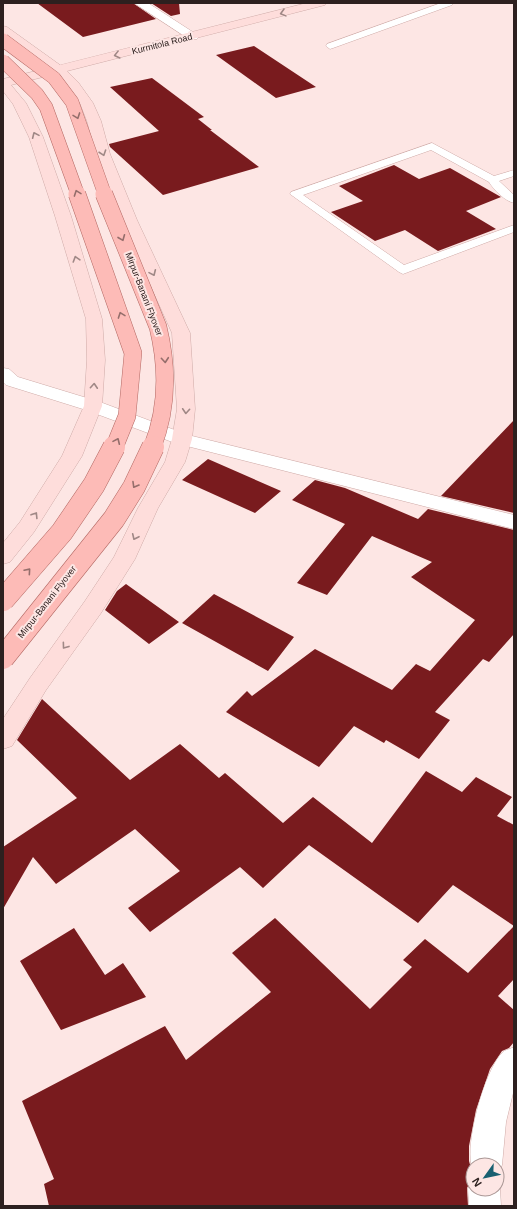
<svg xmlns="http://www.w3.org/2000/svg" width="517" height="1209" viewBox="0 0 517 1209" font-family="Helvetica,sans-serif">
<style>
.building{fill:#791b1e}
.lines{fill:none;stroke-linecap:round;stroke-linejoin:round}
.service-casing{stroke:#cfaba8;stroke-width:1}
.minor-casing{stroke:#cfaba8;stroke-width:1}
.tertiary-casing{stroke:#cfaba8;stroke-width:1}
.secondary-casing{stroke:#cfaba8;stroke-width:1}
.service{fill:#fff;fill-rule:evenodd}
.minor{fill:#fff;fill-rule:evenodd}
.tertiary{fill:#fff;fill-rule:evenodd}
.secondary{fill:#fedddb;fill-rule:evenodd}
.primary-bridge-far2-casing{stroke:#b36863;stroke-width:14;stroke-linecap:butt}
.primary-bridge-far1-casing{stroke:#b36863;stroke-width:18;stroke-linecap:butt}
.primary-bridge-casing{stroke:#b36863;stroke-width:23;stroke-linecap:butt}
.primary-bridge-far2{stroke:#fdbbb7;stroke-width:13}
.primary-bridge-far1{stroke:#fdbbb7;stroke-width:17}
.primary-bridge{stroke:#fdbbb7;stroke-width:22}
.oneway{stroke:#a08886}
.oneway2{stroke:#956e6b}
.labels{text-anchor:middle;stroke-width:4;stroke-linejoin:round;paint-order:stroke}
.far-street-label{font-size:9px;fill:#2d201f;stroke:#fde6e4}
</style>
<rect width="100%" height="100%" fill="#fde6e4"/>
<path class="building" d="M37 3H133L156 19 83 37Z
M151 3H179L180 14 171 16Z
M254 46 316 87 276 98 216 55Z
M152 78 204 117 198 119 212 130H210L259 167 163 195 110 147 109 144 159 131 110 87Z
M394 165 419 179 450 168 501 197 466 211 496 229 438 251 405 230 375 241 331 212 363 201 339 186Z
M514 420V513L441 496Z
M208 459 281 491 255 513 182 480Z
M315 480 345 488 418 519 428 509 514 530V634L489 662 483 659 435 712 450 720 419 759 386 740 384 743 354 726 319 767 226 712 247 691 252 696 315 649 392 690 416 664 430 671 475 620 411 577 432 562 372 536 327 595 297 583 345 524 292 500Z
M126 584 179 622 149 644 105 610 117 591Z
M214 594 294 637 268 671 182 623Z
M42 699 130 780 180 744 219 778 225 773 283 823 313 797 372 843 426 771 462 792 476 777 512 797 497 816 514 825V926L453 885 418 923 309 845 263 888 240 867 150 932 128 908 180 871 135 829 56 884 33 857 3 909V847L77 798 17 740Z
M275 918 370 1009 412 967 403 960 425 939 468 973 514 926V979L498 996 514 1010V1042L509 1048 502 1051 490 1069 476 1110 469 1146V1161L473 1176 467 1188 468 1206H49L44 1184 54 1179 22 1101 165 1026 186 1060 271 992 232 953Z
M74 928 105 975 123 963 146 997 61 1030 20 961Z"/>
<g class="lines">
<g class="service-casing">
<path id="service" d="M441 3H453L452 5 333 48 330 49 326 46 327 44Z
M432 143 494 176 514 170V176L499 181 514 195V203C505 201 494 190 489 182L431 150 303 195 404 265 514 225V232L403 274 399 272 290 194 291 192Z"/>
</g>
<g class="minor-casing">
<path id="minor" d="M134 3H148L199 36 197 39H189Z
M514 1047V1089L506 1122 502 1165 497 1176V1165H473V1172C463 1149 484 1070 503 1052 505 1050 511 1049 514 1047Z
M473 1177V1189H497V1181L500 1189 501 1206H469L468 1189Z"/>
</g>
<g class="tertiary-casing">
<path id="tertiary" d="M3 368 9 369 18 377 100 402 188 435 514 515V529L175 443 86 410 6 385 3 382Z"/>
</g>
<g class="secondary-casing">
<path id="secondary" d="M307 3H327L325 5 67 71 78 82 93 103 101 121 110 154 137 220 190 333 195 409 192 439 185 462 158 508 135 559 101 613 46 690 12 746 3 749V719L30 678 85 601 114 557 138 508 165 462 172 439 177 409 172 333 121 220 96 154 87 121 80 103 68 88 55 74 11 85 26 103 43 137 71 216 102 319 105 360 102 406 82 456 34 532 10 562 3 564V543L20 522 62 456 84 406 87 360 86 319 55 216 29 137 13 104 3 91V79L48 68 3 36V26L7 27 60 65Z"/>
</g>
<use href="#service" class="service"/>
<use href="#minor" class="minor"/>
<use href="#tertiary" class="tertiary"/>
<use href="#secondary" class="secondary"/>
<g class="primary-bridge-far2-casing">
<path id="primary-bridge-far2" d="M3 40 54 78 72 102 105 195
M3 61 37 94 46 107 78 195"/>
</g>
<g class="primary-bridge-far1-casing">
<path id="primary-bridge-far1" d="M77 194 133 353 127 416 114 448
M104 194 158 327C168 368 168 408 152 448"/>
</g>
<g class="primary-bridge-casing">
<path id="primary-bridge" d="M3 600 62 532 94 485 114 447
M3 658 114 519 134 487 153 447"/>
</g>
<use href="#primary-bridge-far2" class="primary-bridge-far2"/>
<use href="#primary-bridge-far1" class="primary-bridge-far1"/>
<use href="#primary-bridge" class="primary-bridge"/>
</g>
<defs><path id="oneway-chevron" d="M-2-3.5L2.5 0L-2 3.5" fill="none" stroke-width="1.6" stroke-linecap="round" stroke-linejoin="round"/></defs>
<g class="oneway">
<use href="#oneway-chevron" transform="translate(283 13) rotate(165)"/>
<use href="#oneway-chevron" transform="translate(117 55) rotate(166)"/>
<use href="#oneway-chevron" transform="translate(35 135) rotate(-114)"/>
<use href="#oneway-chevron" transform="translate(103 153) rotate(71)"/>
<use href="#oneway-chevron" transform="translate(76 259) rotate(-107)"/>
<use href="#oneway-chevron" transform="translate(153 273) rotate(66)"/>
<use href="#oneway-chevron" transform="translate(94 386) rotate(-86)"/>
<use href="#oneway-chevron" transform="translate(186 411) rotate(94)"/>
<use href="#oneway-chevron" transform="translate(35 515) rotate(-58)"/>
<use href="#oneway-chevron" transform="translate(135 537) rotate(115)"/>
<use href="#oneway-chevron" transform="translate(65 646) rotate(126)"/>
</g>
<g class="oneway2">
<use href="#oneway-chevron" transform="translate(77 116) rotate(70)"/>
<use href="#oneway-chevron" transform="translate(77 193) rotate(-110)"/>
<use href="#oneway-chevron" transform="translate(122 238) rotate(68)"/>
<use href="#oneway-chevron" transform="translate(121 315) rotate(-110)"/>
<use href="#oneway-chevron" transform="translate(165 360) rotate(85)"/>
<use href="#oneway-chevron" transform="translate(117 441) rotate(-66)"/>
<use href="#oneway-chevron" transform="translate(135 485) rotate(120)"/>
<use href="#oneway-chevron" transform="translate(28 571) rotate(-49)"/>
</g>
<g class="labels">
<g class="far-street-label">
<text transform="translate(162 44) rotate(-14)" y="3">Kurmitola Road</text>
<text transform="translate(144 294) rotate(69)" y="3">Mirpur-Banani Flyover</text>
<text transform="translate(47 602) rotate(-52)" y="3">Mirpur-Banani Flyover</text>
</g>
</g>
<rect width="517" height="1209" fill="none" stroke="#2d201f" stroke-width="8"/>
<g transform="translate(485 1177) rotate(237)"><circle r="19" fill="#fde6e4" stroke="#aa9795"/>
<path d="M0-3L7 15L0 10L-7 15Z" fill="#196071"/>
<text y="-6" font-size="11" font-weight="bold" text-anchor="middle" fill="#2d201f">N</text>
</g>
</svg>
